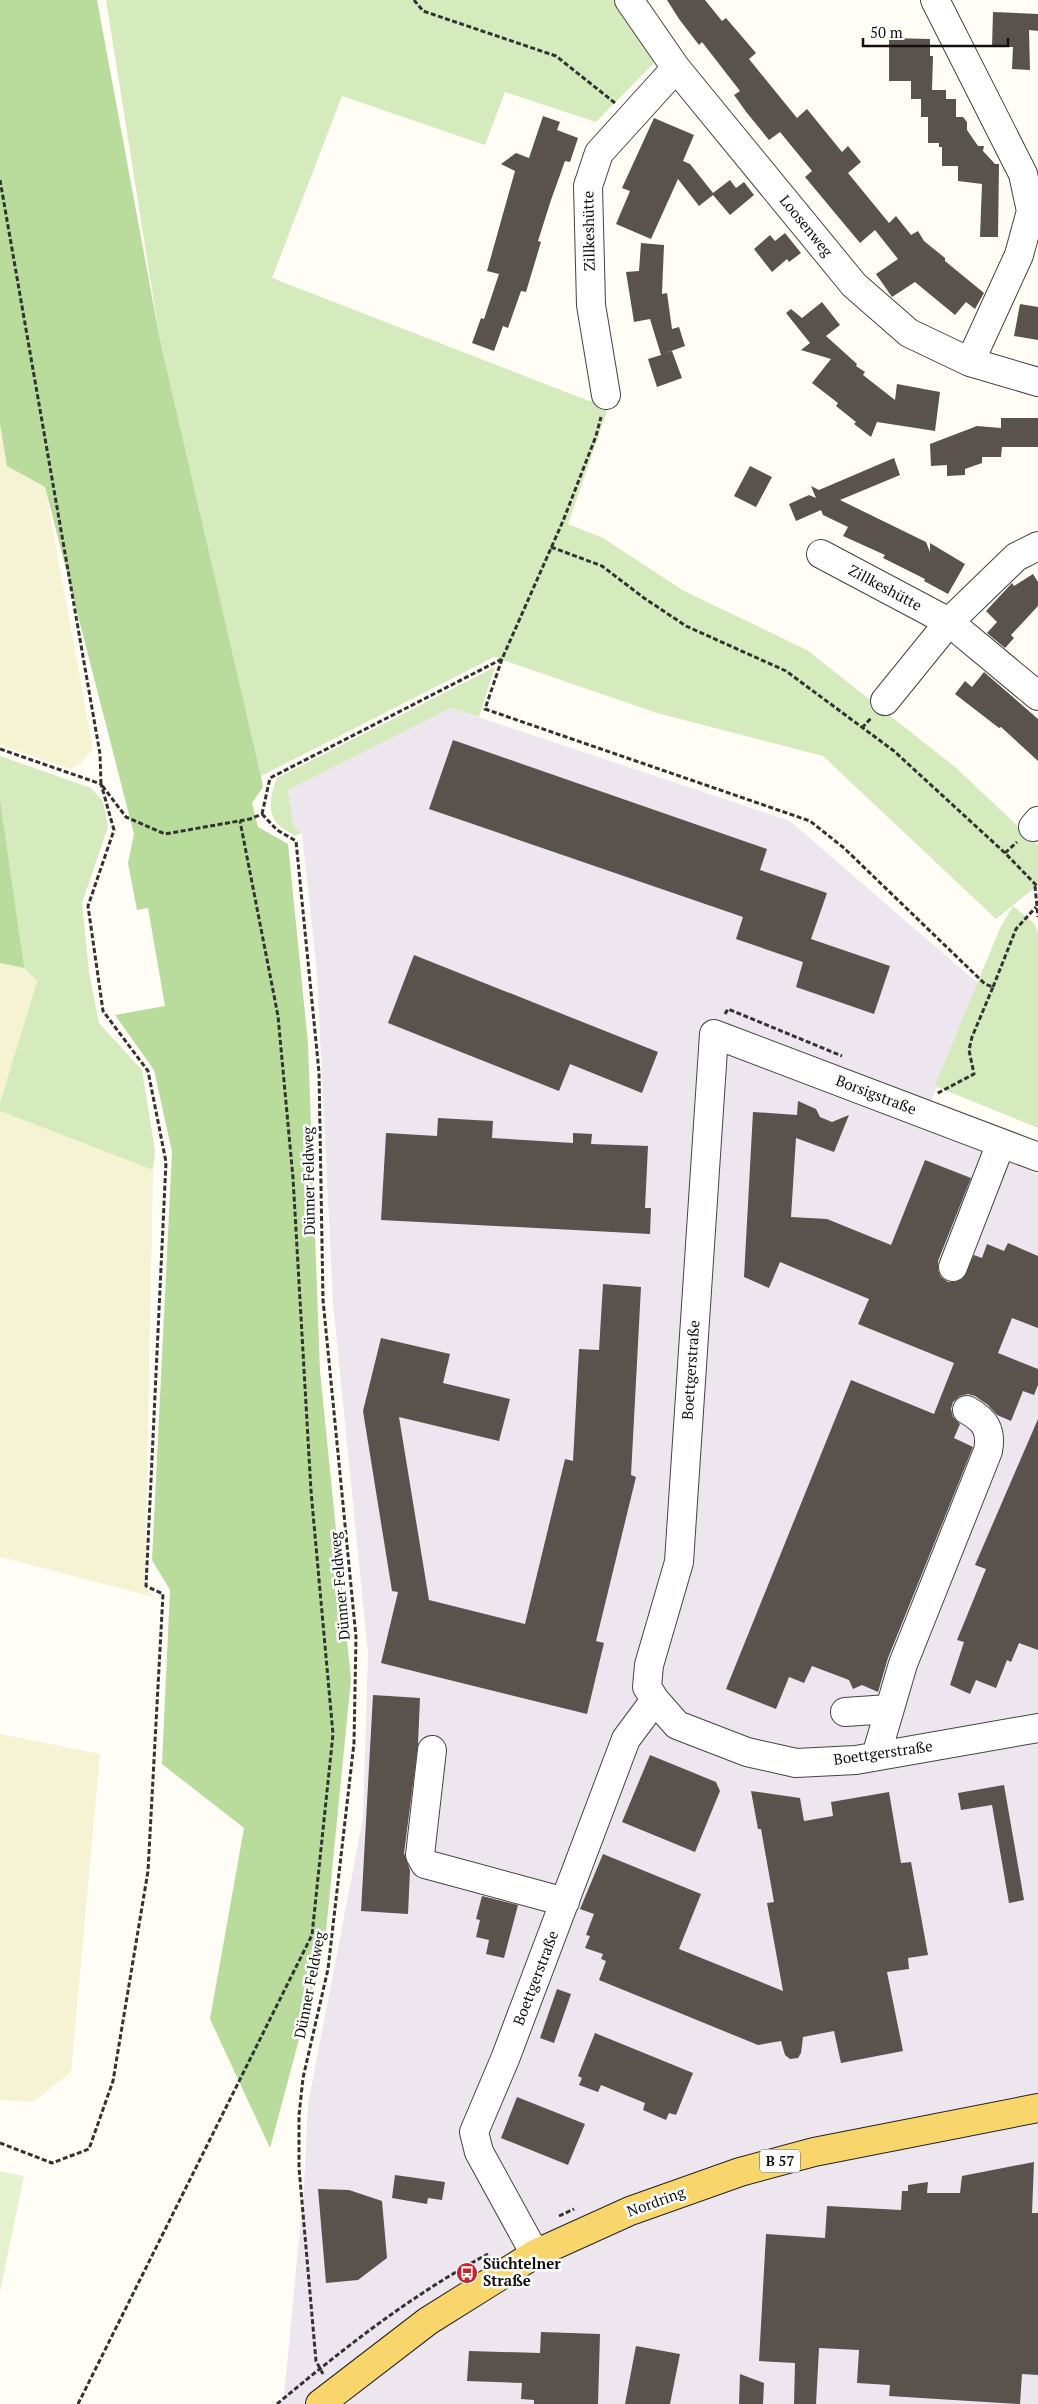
<svg xmlns="http://www.w3.org/2000/svg" width="1038" height="2404" viewBox="0 0 1038 2404" font-family="'PT Serif',serif">
<style>
.industrial{fill:#eee6ef}
.farmland{fill:#f6f3d4}
.green{fill:#d5ebbd}
.forest{fill:#b9dc9c}
.pitch{fill:#e6f2cf}
.building{fill:#5a524d}
.lines{fill:none;stroke-linecap:round;stroke-linejoin:round}
.minor-casing{stroke:#444;stroke-width:30}
.major-casing{stroke:#222;stroke-width:30}
.path{stroke:#333;stroke-width:3;stroke-dasharray:5 2.5;stroke-linecap:butt}
.minor{stroke:#fff;stroke-width:28}
.major{stroke:#f9d66b;stroke-width:28}
.labels{text-anchor:middle;stroke-width:5;stroke-linejoin:round;paint-order:stroke}
.shield{fill:#fff;stroke:#585858;stroke-width:1}
.shield-label{font-size:14px;font-weight:bold;fill:#111}
.street-label{font-size:15px;fill:#111;stroke:#fff}
.poi-label{font-size:15px;font-weight:bold;fill:#111;stroke:#fff;text-anchor:start}
</style>
<rect width="100%" height="100%" fill="#fffdf5"/>
<path class="industrial" d="M451 708 790 821 981 986 920 1126 1038 1174V2404H281L284 2396 304 2186 308 2104 363 1818 368 1654 333 1303 317 973 302 833 294 827 288 790Z"/>
<path class="farmland" d="M0 424 7 466 45 487 93 749 82 762 71 769 0 745Z
M0 963 24 968 37 981 0 1103Z
M0 1111 153 1170 145 1586 154 1597 0 1557Z
M0 1734 100 1754 71 2072 33 2102 0 2100Z"/>
<path class="green" d="M106 0H617L654 63 596 122 505 92 485 145 342 96 272 278 589 401 612 397 568 524 603 538 684 591 807 650 955 767 1038 845V885L996 919 823 756 657 713 494 657 261 776 160 340Z
M495 667 479 717 451 708 288 790 294 827 302 833 294 836C289 831 279 827 275 821 267 809 272 790 277 778Z
M0 756 91 788 103 801 108 827 82 903 89 972 99 1023 142 1070 155 1151 153 1170 0 1111V1103L37 981 24 968 0 799Z
M1013 906 1034 923 1038 933V1128L935 1086 1000 928Z"/>
<path class="forest" d="M0 0H97L160 340 261 776 263 787 252 803 258 827 288 844 308 1043 320 1371 351 1679 325 1942 270 2148 210 2019 244 1828 162 1764 170 1590 152 1560 172 1152 154 1070 115 1015 165 1006 148 908 137 910 128 863 134 834 45 487 7 466 0 424Z
M0 799 24 966V968L0 963Z"/>
<path class="pitch" d="M0 2171 24 2176 0 2292Z"/>
<path class="building" d="M667 0H705L722 21 726 18 756 53 749 59 797 118 807 109 842 152 848 146 861 162 848 173 889 223 896 216 911 235 918 231 924 241 945 258V261L984 293 975 309 966 302 955 315 915 282 892 297 876 274 898 259 875 230 860 243 805 177 812 171 780 132 769 140 747 113 734 95 740 91 702 42 699 45 679 19Z
M993 12 1038 14V31L1029 30 1030 70 1012 69 1013 47H992Z
M889 38 930 39V56H933L932 90H946V99H956V117H963L967 122V130L978 146H984L983 151 995 164H999L998 237H980L982 184 958 181V166H942V147H939V143H928V117H921V99H911V81H889Z
M543 116 560 122 557 130 578 138 570 162 565 161 551 200 538 241 541 242 526 292 521 291 508 328 503 326 494 351 472 343 481 318 484 319 499 274 487 271 515 171 501 164 516 153 529 158Z
M654 118 694 135 683 161 690 164 713 193 730 180 736 188 744 182 754 195 730 215 713 195 699 206 678 179 651 239 616 224 630 191 622 188Z
M785 233 801 253 789 262 787 259 772 272 754 249 770 235 775 241Z
M641 243 664 245 662 294 667 293 672 329 679 327 685 346 663 354 672 351 682 378 657 387 648 359 661 355 650 319 634 322 626 272 639 271Z
M822 302 840 325 826 336 857 364 856 366 865 372 863 375 895 400 897 384 940 392 935 431 877 422 871 437 854 424 856 422 836 406 838 403 812 383 831 359 801 350 810 343 786 313 791 309 802 318Z
M1020 304 1038 307V340L1014 336Z
M1001 418H1038V447H1002L1001 457H982V463L965 469V475L947 476V465L931 466 930 444 977 426 1001 428Z
M894 458 900 475 840 500 926 542 930 552V543L965 564 948 594 924 581 925 579 883 558 885 555 843 536 848 527 823 515 821 510 796 521 789 504 809 495 816 498 811 486 819 490Z
M750 466 772 477 756 507 734 496Z
M1033 574 1038 582V606L1011 635 1014 638 1005 648 987 633 997 622 986 611 1012 583 1014 586Z
M984 672 1038 719V761L1001 727 999 728 955 694 965 681 972 687Z
M453 740 767 849 760 870 827 893 811 939 890 966 874 1014 796 987 803 962 736 939 743 917 429 809Z
M414 955 658 1052 642 1093 570 1064 559 1091 388 1023Z
M798 1101 816 1109 820 1117 832 1122 849 1115 834 1152 796 1138 791 1217 827 1219 891 1245 925 1160 971 1178 938 1261V1270L941 1277 948 1282H955L962 1279 974 1255 982 1258 987 1244 1004 1251 1008 1243 1038 1256V1328L1012 1318 998 1353 1038 1369V1385L1034 1395 1023 1391 1011 1421 997 1415 988 1405 975 1396 968 1394 960 1396 953 1402 951 1409 953 1417 960 1424 954 1438 973 1447 888 1658 878 1692 862 1685 853 1689 849 1680 812 1666 804 1683 789 1677 776 1709 726 1689 851 1380 934 1414 954 1363 858 1324 869 1299 780 1262 769 1288 744 1277 753 1112 797 1115Z
M438 1118 493 1121 492 1138 573 1143V1133L592 1134 591 1144 648 1146 645 1208H651L650 1234 381 1220 386 1133 437 1136Z
M603 1284 641 1287 631 1475 636 1477 596 1641 604 1643 587 1714 381 1663 398 1592 392 1591 363 1411 381 1338 450 1354 443 1383 510 1399 499 1441 399 1417 429 1600 525 1624 565 1459 573 1461 579 1349 599 1350Z
M1038 1419V1650L1019 1643 1011 1662 1007 1660 996 1688 976 1680 970 1694 950 1685 964 1642 957 1640 986 1569 975 1565Z
M373 1695 420 1698 418 1745 404 1853 410 1870 408 1914 361 1911Z
M650 1755 716 1782 720 1791 695 1852 622 1822Z
M1004 1785 1024 1900 1009 1903 992 1805 961 1810 958 1793Z
M751 1791 800 1798 804 1821 833 1816 831 1802 889 1792 901 1863 911 1862 928 1955 908 1958 909 1969 887 1972 903 2051 841 2063 834 2031 803 2037 801 2053 798 2058 790 2059 785 2055 781 2041 758 2045 599 1980 606 1961 601 1959 603 1954 585 1948 590 1936 586 1935 594 1914 580 1909 603 1854 701 1894 679 1949 783 1991 767 1903 774 1902 761 1829H758Z
M482 1896 518 1905 504 1958 486 1954 489 1940 476 1937 480 1920 476 1919Z
M557 1989 571 1994 554 2043 540 2038Z
M595 2033 693 2073 676 2115 669 2113 666 2120 643 2110 645 2103 601 2085 598 2092 579 2085 582 2078 578 2076Z
M517 2097 585 2124 568 2165 501 2138Z
M1034 2162 1032 2213H1038V2375L1022 2374 1020 2404 889 2396 890 2385 857 2383 859 2350 819 2348 816 2404H794L795 2363 759 2361 766 2234 825 2238 827 2206 901 2210 902 2191H908V2185L928 2182 927 2193H960L962 2176Z
M395 2175 445 2182 442 2200 428 2198 427 2204 392 2198Z
M318 2189 349 2190 382 2201 387 2258 358 2280 326 2283Z
M541 2332 600 2334 598 2404H534V2400L521 2399 522 2383 467 2381 469 2351 540 2353Z
M636 2346 680 2354 670 2404H625Z
M740 2374 764 2383 763 2404H739Z"/>
<g class="lines">
<g class="minor-casing">
<path id="minor" d="M629 0 676 68 854 285 909 333 970 362 1038 382
M935 0 1023 174 1031 211 1019 255 970 362
M606 395 591 305 588 186 599 153 676 68
M1038 546 1016 557 949 622 1038 696
M821 554 949 622 885 701
M1033 827 1038 821
M1038 1157 714 1034 679 1562 649 1665 647 1687 655 1700 677 1725 747 1752 796 1763 856 1760 1038 1728
M953 1267 1001 1143
M845 1712 889 1709
M432 1750 420 1855 425 1864 565 1902
M876 1756 903 1664 988 1451C992 1430 985 1420 967 1410
M535 2254 479 2152 474 2132 505 2059 626 1739 655 1700"/>
</g>
<g class="major-casing">
<path id="major" d="M320 2404 428 2321 535 2254 630 2211 740 2172 814 2152 1038 2108"/>
</g>
<path class="path" d="M414 0 423 11 556 56 615 103
M0 180 100 754 101 784 126 817 165 834 250 819 262 814
M551 547 602 566 644 598 686 626 786 671 894 751 1005 853 1038 887
M502 659 485 709 810 821 844 848 985 984 993 987 972 1037 969 1050 974 1074 936 1094
M862 728 872 717
M0 749 101 784 114 830 88 906 103 1011 148 1071 166 1162 146 1586 163 1594 148 1871 113 2081 89 2149 52 2163 0 2143
M262 814 277 830 296 841 319 1072 323 1300 356 1637 354 1743 328 1969 303 2078 299 2115V2168L316 2361 323 2374
M262 814 270 778 502 659 563 521 596 436 601 417
M1005 853 1017 842
M1035 886 1038 917
M993 987 1016 929 1036 907
M725 1014 728 1009 842 1056
M559 2216 574 2209
M78 2404 312 1935 333 1734 311 1491 293 1178 278 1016 240 821
M277 2404C343 2349 411 2295 488 2254"/>
<use href="#minor" class="minor"/>
<use href="#major" class="major"/>
</g>
<defs>
<g id="bus-disc" transform="scale(1.125)"><circle r="9.5" fill="#c4262e" stroke="#fff"/><path d="M-5-6H5V4H4V6H2V4H-2V6H-4V4H-5ZM-3.5-4V0h7V-4ZM-3.5 1.2v1.5H-2V1.2ZM2 1.2v1.5H3.5V1.2Z" fill="#fff"/></g>
</defs>
<g fill-rule="evenodd">
<use href="#bus-disc" x="467" y="2273"/>
</g>
<g class="labels">
<rect class="shield" x="760" y="2149.5" width="40" height="23" rx="4"/>
<g class="shield-label">
<text x="780" y="2166">B 57</text>
</g>
<g class="street-label">
<text transform="translate(806 226) rotate(51)" y="5">Loosenweg</text>
<text transform="translate(589 231) rotate(-91)" y="5">Zillkeshütte</text>
<text transform="translate(885 588) rotate(28)" y="5">Zillkeshütte</text>
<text transform="translate(876 1095) rotate(21)" y="5">Borsigstraße</text>
<text transform="translate(309 1181) rotate(-91)" y="5">Dünner Feldweg</text>
<text transform="translate(691 1370) rotate(-86)" y="5">Boettgerstraße</text>
<text transform="translate(340 1586) rotate(-95)" y="5">Dünner Feldweg</text>
<text transform="translate(883 1753) rotate(-8)" y="5">Boettgerstraße</text>
<text transform="translate(536 1978) rotate(-69)" y="5">Boettgerstraße</text>
<text transform="translate(310 1985) rotate(-79)" y="5">Dünner Feldweg</text>
<text transform="translate(656 2202) rotate(-20)" y="5">Nordring</text>
</g>
<g class="poi-label">
<text x="483" y="2269">Süchtelner<tspan x="483" dy="17">Straße</tspan></text>
</g>
</g>
<path d="M863 38v8h145v-8" fill="none" stroke="#111111" stroke-width="2.5"/>
<text x="870" y="38" font-size="15" fill="#111111" stroke="#ffffff" stroke-width="4" paint-order="stroke">50 m</text>
</svg>
